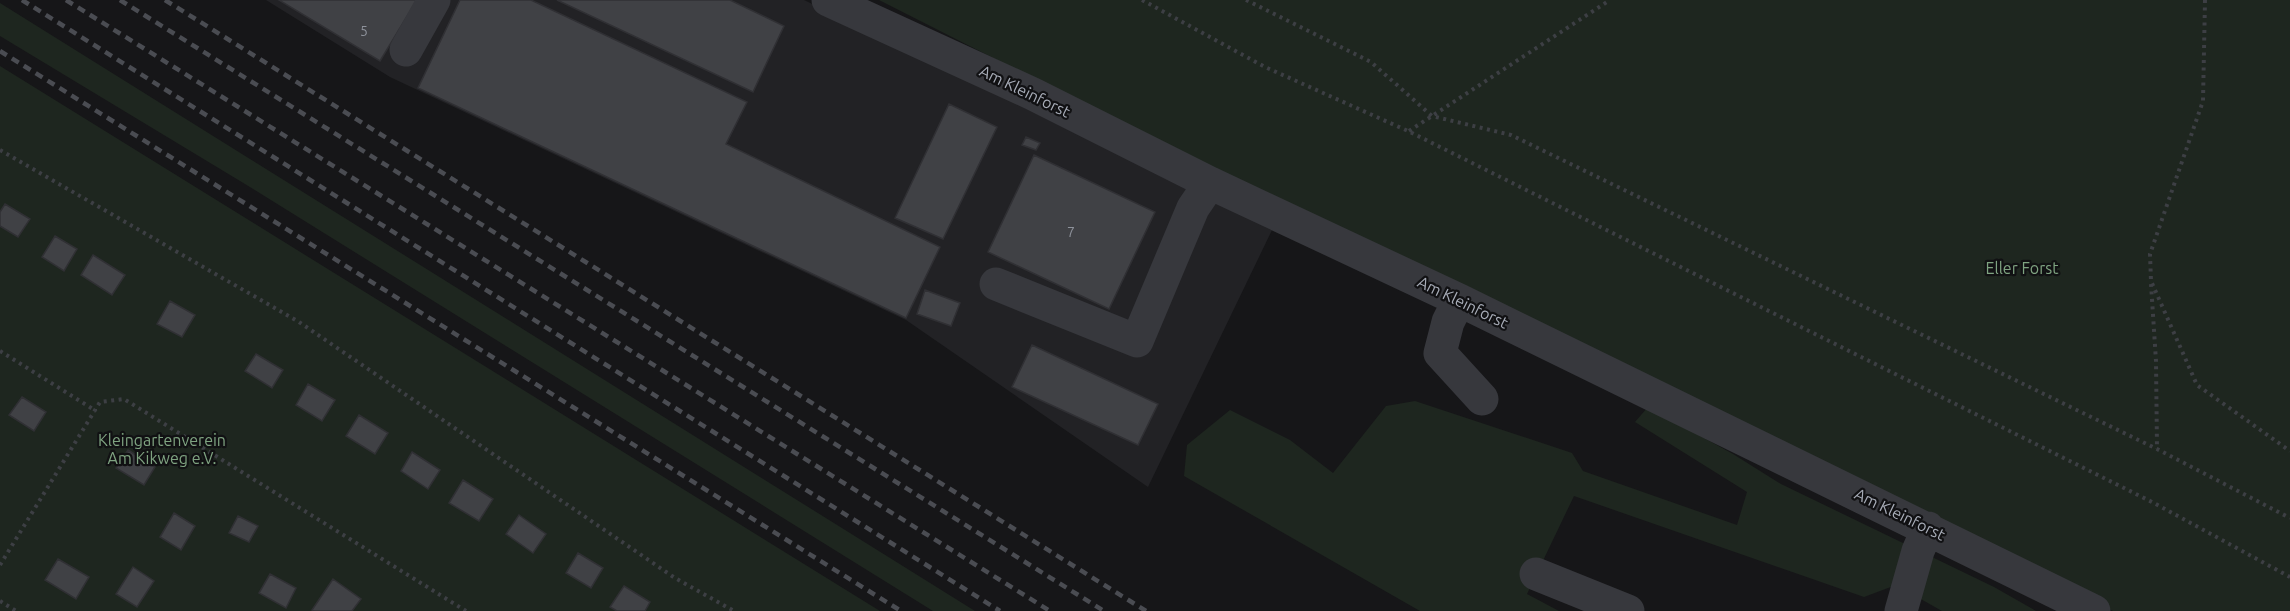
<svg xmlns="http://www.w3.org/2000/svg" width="2290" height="611" viewBox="0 0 2290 611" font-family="Ubuntu,sans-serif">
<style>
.built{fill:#222225}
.green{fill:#1e261f}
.building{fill:#404145;stroke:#303034;stroke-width:1.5}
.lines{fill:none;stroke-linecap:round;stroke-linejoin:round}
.path{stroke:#3d3f44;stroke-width:4;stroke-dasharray:3 4.5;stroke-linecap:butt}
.minor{stroke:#37383d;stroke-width:33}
.rail{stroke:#4a4c52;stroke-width:4.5;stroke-dasharray:8 6;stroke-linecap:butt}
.labels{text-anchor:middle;stroke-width:4.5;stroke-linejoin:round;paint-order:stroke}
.number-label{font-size:14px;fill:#8e929b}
.street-label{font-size:16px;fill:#a8adb8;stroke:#111113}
.park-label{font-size:16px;fill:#7fa381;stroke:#111113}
</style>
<rect width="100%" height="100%" fill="#161618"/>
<path class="built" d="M266 0H804L1273 228 1148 487 906 320 390 77Z"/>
<path class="green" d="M879 0H2290V611H2113L1351 239Z
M0 3 975 611H933L245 184 0 36Z
M0 66 880 611H0Z
M1415 401 1572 453 1583 471 1737 525 1747 492 1635 422 1648 407 1733 454 1781 484 1994 587 2036 611H1942L1896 585 1864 597 1574 496 1527 594 1559 611H1420L1184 476 1187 445 1230 410 1290 440 1333 473 1386 406Z"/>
<path class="building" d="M279 0H417L380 61Z
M460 0H531L747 102 726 144 940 247 906 318 418 88Z
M557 0H730L784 26 753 92Z
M949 104 997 127 943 239 895 218Z
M1026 137 1040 143 1036 150 1022 145Z
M1034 155 1155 212 1109 309 988 252Z
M5 204 30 219 18 237 0 226V212Z
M55 236 77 249 64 271 42 257Z
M93 255 125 275 112 295 81 275Z
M925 290 960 303 951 326 917 314Z
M170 301 195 315 182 337 157 324Z
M1032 345 1158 404 1138 445 1012 387Z
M256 354 283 370 272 388 245 371Z
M308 384 335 400 322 421 296 405Z
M22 397 46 412 34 431 9 415Z
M359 415 388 433 375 454 346 436Z
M128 450 155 467 144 485 116 468Z
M412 452 440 470 428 489 401 471Z
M463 480 493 499 479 521 449 503Z
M174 513 195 526 181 550 160 537Z
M519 515 546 534 533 553 506 534Z
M238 516 258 526 249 542 229 533Z
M578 553 603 568 591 588 566 573Z
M58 559 89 577 76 599 45 580Z
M133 567 154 581 137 607 116 594Z
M270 574 296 588 286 608 259 593Z
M333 579 361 599 352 611H314L312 610Z
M624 586 650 602 645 611H617L610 607Z"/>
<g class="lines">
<path class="path" d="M1142 0 1265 67 1408 131 2152 502 2290 577
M1246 0 1371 62 1432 116 1511 135 2157 449 2290 518
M2205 0 2203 101 2150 254 2151 281 2197 385 2290 451
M1409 131 1610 0
M0 150 299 322 675 578 734 611
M2151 284 2156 361 2157 449
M0 351 96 411
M0 565 100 402 124 399 466 611
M0 601 16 611"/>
<path class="minor" d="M828 0 1033 94 1210 183 1459 300 2094 611
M406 50 434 0
M996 284 1137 341 1193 208 1210 183
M1459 300 1448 322 1440 353 1482 399
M1536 574 1628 611
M1901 611 1918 551 1928 528"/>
<path class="rail" d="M22 0 1000 611
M66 0 1050 611
M120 0 1104 611
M165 0 1146 611
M0 51 901 611"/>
</g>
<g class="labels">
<g class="number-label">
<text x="364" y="36">5</text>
<text x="1071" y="237">7</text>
</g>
<g class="street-label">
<text transform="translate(1025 91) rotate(26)" y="6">Am Kleinforst</text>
<text transform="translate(1463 302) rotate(26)" y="6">Am Kleinforst</text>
<text transform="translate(1900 514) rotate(26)" y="6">Am Kleinforst</text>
</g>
<g class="park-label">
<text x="2022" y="274">Eller Forst</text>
<text x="162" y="446">Kleingartenverein<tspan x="162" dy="18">Am Kikweg e.V.</tspan></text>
</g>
</g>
</svg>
